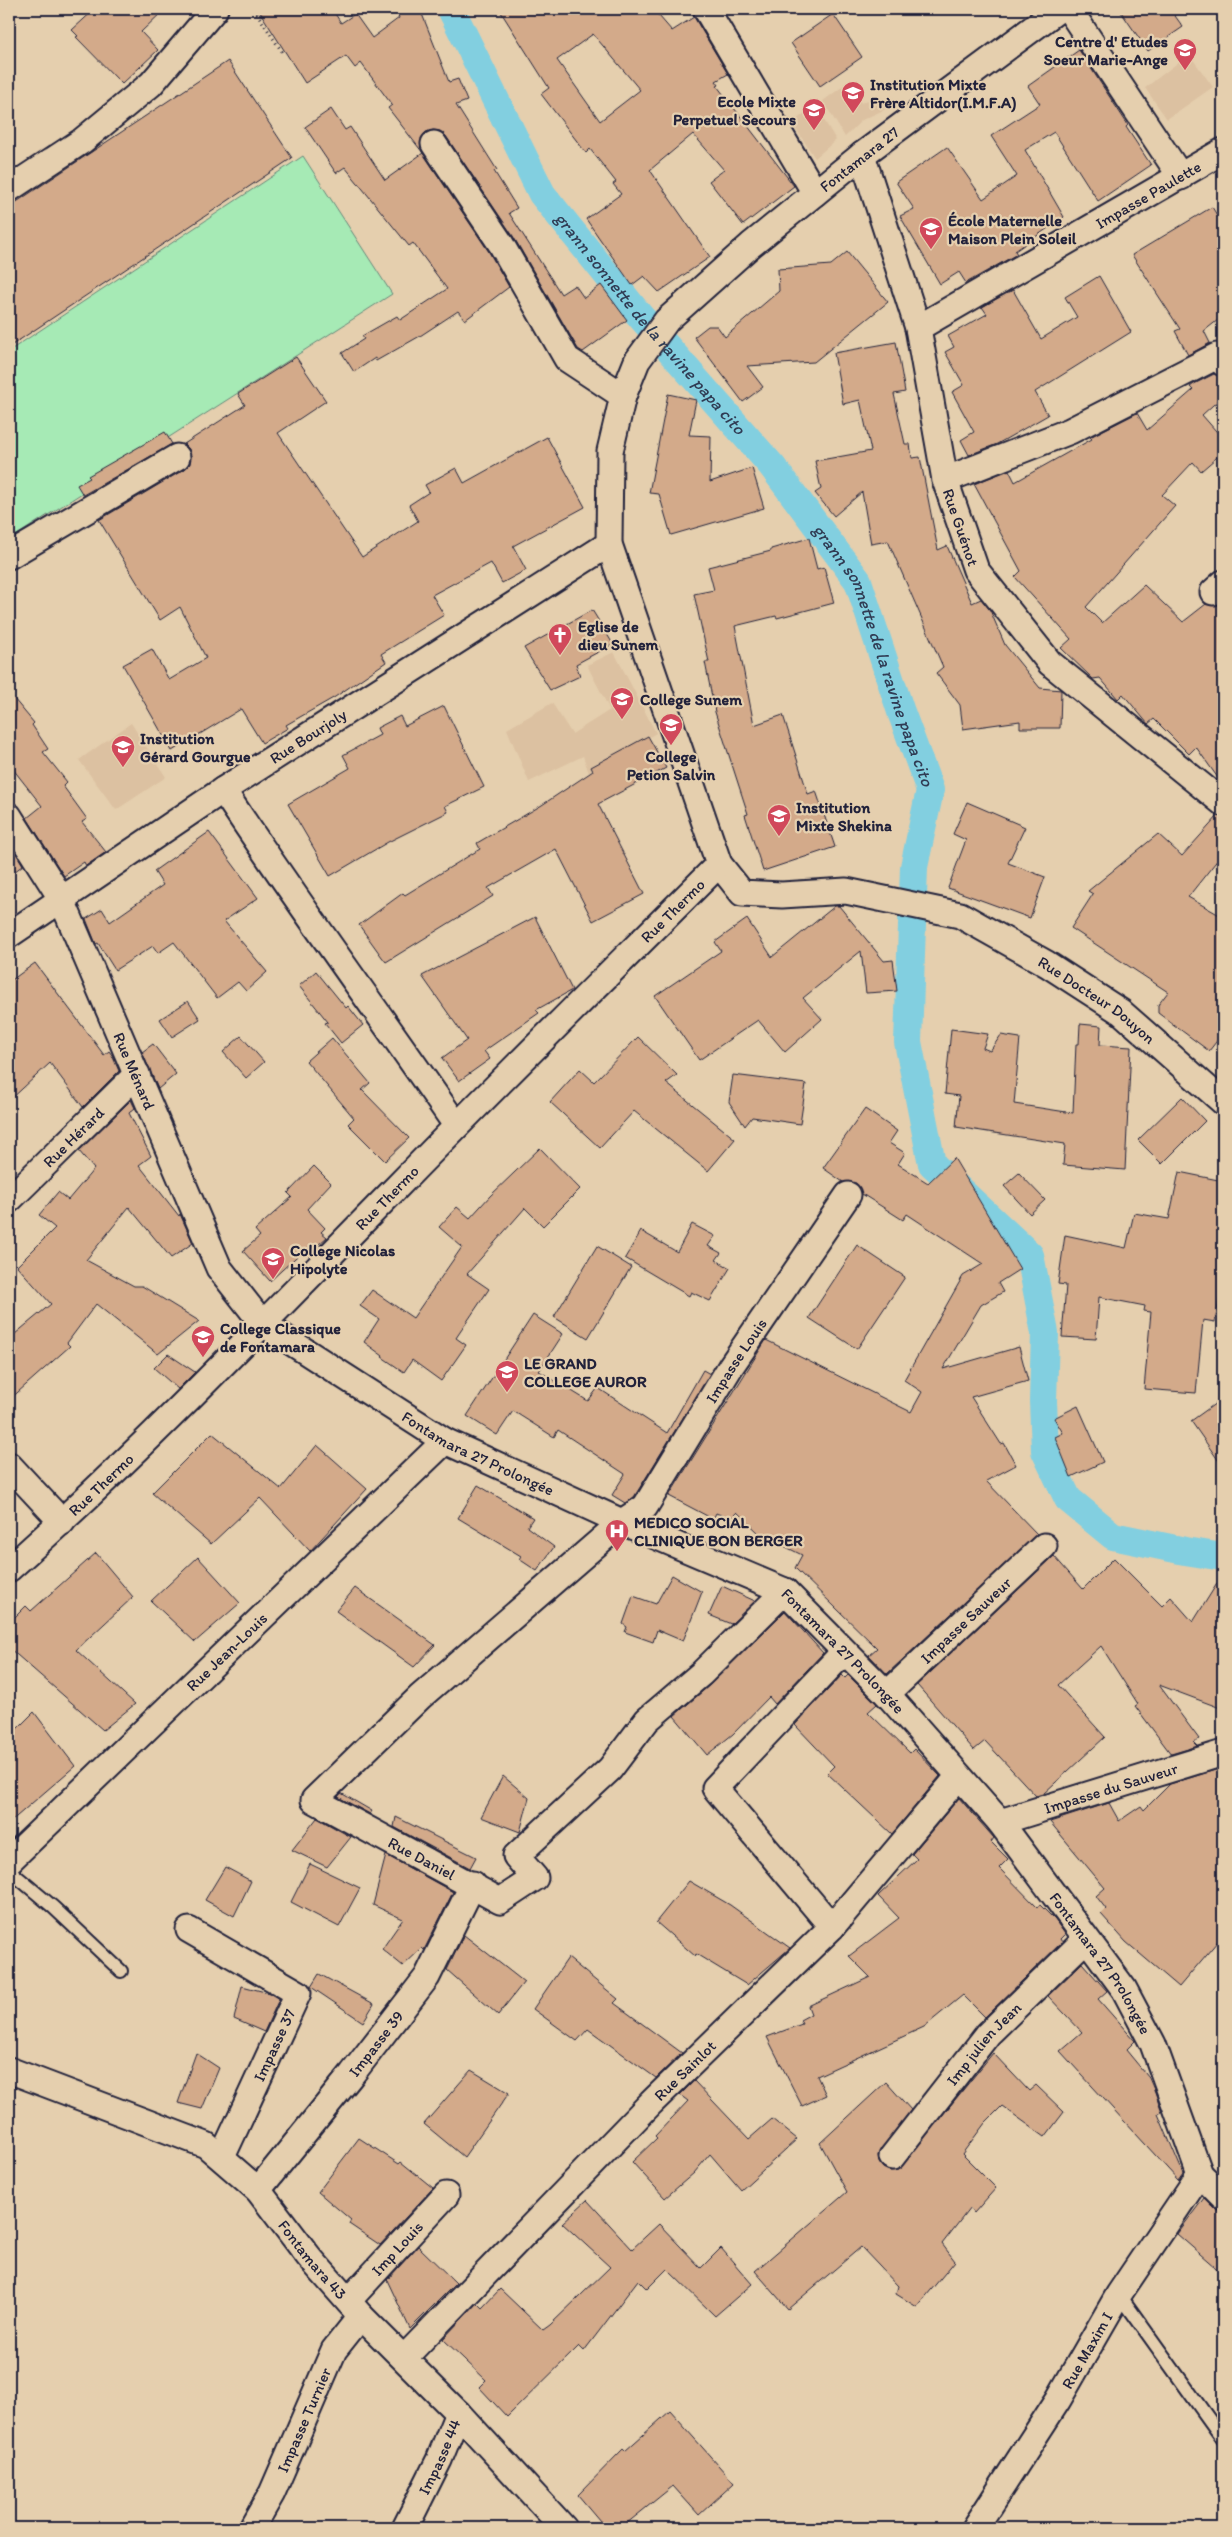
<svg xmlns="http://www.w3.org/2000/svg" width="1232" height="2537" viewBox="0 0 1232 2537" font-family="Itim,sans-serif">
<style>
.built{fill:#dcc1a1}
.green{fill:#a6eab5;stroke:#648678}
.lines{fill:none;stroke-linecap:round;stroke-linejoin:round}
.canal{stroke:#82cfe0;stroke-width:28}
.building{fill:#d3aa8a;stroke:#22223b;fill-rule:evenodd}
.lane-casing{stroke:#22223b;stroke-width:16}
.street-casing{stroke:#22223b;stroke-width:29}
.path{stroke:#22223b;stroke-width:3;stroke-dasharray:1 4;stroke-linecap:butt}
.lane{stroke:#e5cfae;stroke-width:12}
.street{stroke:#e5cfae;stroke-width:25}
.labels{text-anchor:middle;stroke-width:4.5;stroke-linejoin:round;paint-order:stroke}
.poi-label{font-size:16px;font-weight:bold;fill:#22223b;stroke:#e5cfae;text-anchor:start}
.street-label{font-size:16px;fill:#22223b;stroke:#e5cfae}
.water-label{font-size:18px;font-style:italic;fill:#303c54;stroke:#e5cfae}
</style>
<rect width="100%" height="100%" fill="#e5cfae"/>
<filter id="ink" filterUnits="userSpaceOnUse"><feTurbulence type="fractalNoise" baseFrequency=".02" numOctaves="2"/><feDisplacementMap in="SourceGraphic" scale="10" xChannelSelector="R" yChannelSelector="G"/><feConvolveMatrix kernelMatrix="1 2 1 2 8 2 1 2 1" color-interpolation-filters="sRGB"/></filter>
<g filter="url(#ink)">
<path class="built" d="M1189 54 1213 87 1167 119 1145 88Z
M850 81 861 103 879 95 888 108 862 120 845 137 823 101Z
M815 105 836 140 815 158 792 123Z
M614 652 656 733 589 773 583 756 529 782 507 729 552 703 572 734 610 710 587 665Z
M131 723 166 777 116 810 79 760Z"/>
<path class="green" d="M303 156 392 294 9 540V351Z"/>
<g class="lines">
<path class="canal" id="s1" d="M451 9 542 194 640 316 772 466 858 581 901 712 930 790 914 867 908 1042 932 1164 1030 1255 1045 1333 1043 1401 1045 1451 1068 1499 1113 1536 1185 1551 1223 1557"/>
</g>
<path class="building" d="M95 9H165L141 32 158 50 122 84 76 37 78 36 72 30Z
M258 9H332L341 23 355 14 372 38 399 18 397 12 420 9 449 82 458 79 467 101 456 105 497 170 494 171 517 208 509 213 561 294 575 285 584 298 601 285 627 320 583 352 578 349 513 236 446 136 440 131 433 130 426 132 421 138 422 152 489 252 509 287 465 320 458 311 420 336 376 361 375 358 354 372 342 353 364 339 362 336 397 316 400 320 447 289 413 243 409 246 345 167 336 173 305 127 331 109 345 130 350 127 385 180 423 153 388 108 392 105 361 63 355 68 346 56 305 83Z
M499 9H653L672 31 694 17 728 74 716 81 719 85 717 86 794 186 743 225 709 181 724 170 693 134 650 170 710 257 659 292 644 276 632 285 586 219 621 194 613 184 616 182 590 149 586 153 541 94 549 88ZM593 34 640 90 600 121 557 60Z
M1119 9H1170L1183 27 1148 51Z
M833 14 862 57 820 86 791 43Z
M1079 50 1128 125 1126 127 1151 165 1098 201 1054 132 1025 150 1064 217 1015 251 1017 254 966 283 959 272 940 284 900 216 914 209 896 182 947 147 983 199 1017 176 991 136 1040 104 1028 86Z
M228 61 292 158 9 347V207Z
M1212 207 1223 225V316L1204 331 1210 343 1188 355 1175 331 1180 329 1132 255Z
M847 252 888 302 814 362 747 366 763 387 743 402 694 337 708 326H717L725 337 779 291 778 269 831 265Z
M1099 276 1131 332 1035 392 1048 415 997 444 969 455 961 440 974 432 952 392 964 385 945 352 954 347 948 336 987 314 982 307 1013 290 1041 339 1077 317 1065 297Z
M896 342 905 392 894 394 905 444H910L912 458 920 457 938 550 947 546 972 603 981 599 990 610 1005 645 1040 688 1061 690 1060 728H1020V721L963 729 960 705 936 673 943 667 888 541 871 544 862 492 834 516 815 493 821 489 815 461 871 451 860 400 843 404 834 353Z
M296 357 326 401 278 433 362 557 418 521 409 505 429 492 425 485 456 468 464 483 547 437 585 507 513 546 526 570 502 583 491 563 432 595 444 615 381 654 386 662 335 697 286 725 288 728 262 743 241 709 172 751 123 665 152 649 169 680 206 658 180 607 160 620 99 520 185 469 190 464 191 456 189 449 184 444 245 405 238 394Z
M1214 374 1223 377V396L1202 415 1223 439V452L1201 471 1193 462 1162 495 1175 506 1086 607 1102 623 1144 585 1183 622 1206 604 1216 606 1223 602V785L1196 747 1189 754 1154 719 1148 724 1123 694 1118 699 1100 678 1093 679 1061 648 1071 639 1015 577 1021 571 974 484 1009 470 1015 482 1092 439 1090 437 1137 413 1147 430 1193 390 1190 387 1194 384Z
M668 394 696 400 689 435 711 436 710 482 752 468 764 508 671 535 659 494 649 493Z
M165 432 172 444 83 495 77 485 90 478 88 476Z
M809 538 817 569 824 567 834 603 777 618 776 616 735 626 754 725 783 715 808 794 816 791 835 847 763 871 745 815 748 814 715 712 705 662H709L694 594 714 590 708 567 771 551V549Z
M592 610 613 644 576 664 580 676 550 690 524 648Z
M9 693 34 723 32 725 48 749 43 752 67 782 63 786 87 819 82 822 106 852 86 866 84 862 64 876 27 818 42 806 9 764Z
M444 706 484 787 445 806 448 812 388 842 330 876 288 804 350 768 343 755 380 735 377 728 400 716 405 726Z
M648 736 666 768 598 804 644 894 593 921 556 849 488 888 493 896 386 962 382 957 359 925 403 893 405 895 480 849 477 843 542 805 593 771 591 767Z
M967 802 1025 827 1008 863 1045 877 1030 918 948 888 966 840 953 834Z
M1218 816 1223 817V853L1188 897 1223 917V1033L1209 1051 1158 1013V1005L1168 992 1071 928 1093 894 1088 891 1158 834 1182 856Z
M209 832 258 898 224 921 267 972 246 991 238 982 217 998 174 942 158 953 153 946 115 970 98 943 96 944 86 919 102 909 110 922 163 885 154 871Z
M9 842 23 865 9 876Z
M835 906H839L884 961 893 960 897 991 866 993 861 951 803 998 822 1019 785 1052 758 1020 699 1060 655 996 721 951 715 942 747 919 772 957Z
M535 917 572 990 536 1010 539 1013 484 1051 490 1059 459 1081 442 1058 467 1040 422 976Z
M35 963 104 1055 109 1051 112 1055 119 1071 83 1107 50 1063 9 1101V982Z
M316 971 346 1008 348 1006 363 1025 341 1043 325 1023 328 1022 299 986Z
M188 1001 200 1019 172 1037 160 1019Z
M1080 1024 1101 1026 1100 1045 1131 1047 1125 1170 1063 1165 1065 1144 956 1127 959 1096 945 1094 951 1029 988 1034 983 1048 990 1051 1001 1035 1020 1038 1014 1104 1073 1113 1076 1044H1079Z
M241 1036 264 1062 246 1078 223 1052Z
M638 1037 677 1075 666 1083 735 1139 708 1171 634 1111 600 1148 550 1102 580 1069 594 1082Z
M332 1038 370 1083 362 1090 409 1138 385 1161 348 1124 354 1118 306 1061Z
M153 1044 176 1074 158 1089 142 1052Z
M733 1075 806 1084 800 1124 752 1117 745 1126 729 1102Z
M1182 1097 1205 1121 1162 1164 1138 1140Z
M131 1100 135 1108 129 1113 151 1156 139 1165 179 1216 180 1214 193 1243 171 1258 129 1207 86 1260 134 1286H142L199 1321 158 1354 96 1304 67 1343 70 1346 9 1400V1339L51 1304 17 1266 55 1228 39 1215 58 1192 68 1200 94 1169 79 1151Z
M865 1109 897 1131 889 1143 905 1153 898 1164 928 1183 954 1158 1020 1269 998 1283 1003 1292 981 1305 943 1369 1019 1347 1028 1381 971 1397 1001 1444 1004 1443 1016 1465 986 1481 1037 1534 887 1674 869 1655 877 1648 795 1568 802 1555 760 1534 737 1512 730 1519 716 1513 713 1519 669 1496 766 1340 911 1412 922 1392 904 1380 963 1276 983 1264 907 1214 903 1220 862 1194 856 1183 843 1182 823 1168Z
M540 1148 580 1189 543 1226 525 1208 467 1274 489 1289 456 1338 466 1345 441 1381 412 1360 404 1372 382 1357 383 1356 364 1342 379 1319 360 1306 372 1290 413 1318 462 1247 439 1227 457 1207 470 1218 490 1196Z
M314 1166 331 1183 307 1209 325 1228 321 1232 327 1237 310 1252 306 1248 270 1281 243 1251 260 1236 255 1230 292 1197 288 1193Z
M1179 1172 1223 1181V1278L1215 1322 1203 1320 1196 1393 1144 1389 1151 1312 1144 1311 1145 1306 1099 1297 1096 1339 1062 1337 1066 1285 1058 1284 1065 1235 1126 1248 1134 1213 1169 1219Z
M1019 1173 1045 1200 1030 1214 1004 1186Z
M692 1224 715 1236 708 1246 721 1253 716 1260 730 1268 710 1301 691 1292 689 1296 625 1258 641 1231 677 1252Z
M857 1245 905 1277 857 1349 809 1318Z
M597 1246 631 1267 588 1338 554 1317Z
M533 1315 563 1334 539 1371 588 1401 598 1388 667 1433 703 1370 710 1374 634 1497 625 1503 612 1495 625 1474 558 1430 554 1437 513 1411 497 1435 467 1416Z
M168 1354 195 1372 178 1389 154 1368Z
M1223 1398V1467L1191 1421Z
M1078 1406 1103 1462 1071 1477 1055 1437 1063 1433 1054 1418Z
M212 1433 281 1489 317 1445 367 1489 310 1551 260 1498 211 1544 152 1493Z
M478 1485 533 1518 527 1527 554 1547 537 1571 519 1559 521 1556 458 1518Z
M96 1553 133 1597 76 1650 135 1704 103 1730 9 1648V1623L26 1606 31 1611Z
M1054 1556 1083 1589 1114 1558 1162 1606 1171 1597 1193 1622 1223 1574V1709L1159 1685 1199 1739 1194 1742 1198 1746 1171 1754 1135 1706 1138 1704 1101 1646 1058 1685 1105 1737 1043 1794 1036 1796 985 1741 974 1750 917 1685Z
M198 1557 240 1603 195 1642 151 1601Z
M672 1575 702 1592 683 1641 657 1630 653 1642 625 1632 627 1627 623 1624 633 1596 656 1604Z
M722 1586 755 1601 731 1624 709 1615Z
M355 1588 435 1645 414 1667 336 1611Z
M785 1611 823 1653 775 1704 769 1697 733 1734 707 1755 674 1716 711 1684Z
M842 1675 845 1678 848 1675 877 1704 868 1712 910 1753 914 1749 940 1776 892 1834 827 1773 834 1766 795 1725Z
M34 1712 75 1766 9 1823V1737Z
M1222 1768 1223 1935 1179 1987 1126 1942 1101 1914 1106 1909 1096 1896 1105 1888 1050 1822 1109 1803 1119 1821 1141 1806 1144 1810 1170 1784Z
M503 1776 529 1798 520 1832 481 1817Z
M341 1793 372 1811 370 1814 338 1797Z
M959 1798 994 1838 991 1842 1008 1859 999 1868 1037 1907 1040 1905 1055 1920 1065 1934 1060 1939 1062 1942 985 2017 963 1995 924 2027 817 2076 826 2095 802 2106 767 2037 802 2024 800 2020 811 2014 808 2006 870 1977 849 1956 899 1918 878 1896 917 1859 912 1854Z
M396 1817 476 1857 470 1868 394 1827Z
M317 1818 351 1837 327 1867 292 1850Z
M386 1855 453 1892 424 1950 422 1948 403 1966 382 1949 403 1919 373 1905Z
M310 1864 360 1888 339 1927 291 1902Z
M225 1867 251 1881 234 1916 205 1900Z
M689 1881 730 1905 790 1948 747 1985 696 1954 695 1956 656 1922Z
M464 1935 524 1982 498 2015 447 1970Z
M568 1958 618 1999 614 2003 682 2053 656 2078 588 2029 577 2041 533 2009Z
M1082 1963 1107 1991 1098 1999 1135 2041 1126 2050 1149 2078 1155 2092 1162 2112 1158 2114 1183 2173 1178 2180 1060 2051 1082 2032 1048 1996Z
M319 1974 374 2004 363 2022 311 1987Z
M242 1986 269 1993 279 1999 264 2032 234 2019Z
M196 2053 219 2068 202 2109 178 2103Z
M993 2053 1029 2091 1036 2085 1064 2112 1045 2137 1002 2106 985 2123 962 2154 996 2188 974 2213 970 2208 942 2244 955 2261 917 2307 896 2294 898 2286 861 2247 788 2309 755 2271 847 2192 820 2143 886 2082 911 2110 878 2155 879 2162 883 2168 890 2171 898 2170Z
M471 2070 509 2093 464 2157 424 2124Z
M694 2081 749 2139 772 2119 797 2139 741 2190 710 2154 694 2173 665 2198 632 2162 657 2138 655 2136 688 2101 680 2095Z
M359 2138 399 2164 401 2162 433 2188 380 2245 349 2224 351 2220 318 2192Z
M1204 2198 1213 2207 1223 2211V2274L1177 2234Z
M587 2200 632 2249 659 2224 701 2268 721 2248 752 2284 715 2316 667 2269 647 2289 638 2280 584 2351 579 2346 507 2417 479 2387 486 2380 443 2339 477 2303 482 2308 500 2289 543 2330 550 2325 610 2267 562 2223Z
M418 2246 456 2283 410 2329 387 2280Z
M670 2411 734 2483 699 2515 673 2486 621 2528H606L578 2495 623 2449 625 2451Z"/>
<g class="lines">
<g class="lane-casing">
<path id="lane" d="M9 1870 53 1907 121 1971
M1119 2294 1223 2439"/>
</g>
<g class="street-casing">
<g id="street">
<path d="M706 9 815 193"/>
<path id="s2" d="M1059 9 862 155 751 245 667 320 637 361 623 396 610 451 609 544 719 864 742 893 782 895 846 891 960 915 1047 964 1121 1012 1223 1102"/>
<path d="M1069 9 1181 177"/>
<path d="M434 144 501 244 567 359 623 396"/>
<path id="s3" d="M862 155 918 328 945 480 976 570 1050 663 1223 803"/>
<path d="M9 189 82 141 151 84 215 9"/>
<path id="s4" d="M918 328 1223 151"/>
<path d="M945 480 1070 431 1217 356 1223 363"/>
<path d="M9 556 177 457"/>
<path d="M1213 592 1223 583"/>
<path d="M223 790C298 904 379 1013 456 1125"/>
<path id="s5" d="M9 816 61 898 219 1268 263 1324 445 1441 622 1522 785 1591 887 1694 1000 1822 1124 1989 1153 2044 1200 2174 1223 2197"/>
<path id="s6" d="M9 935 223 790 609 544"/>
<path id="s7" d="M9 1200 137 1074"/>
<path d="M9 1465 62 1522"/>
<path id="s8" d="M9 1569C144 1449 269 1317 396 1188 502 1079 611 972 719 864"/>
<path id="s9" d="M785 1591 701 1674 647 1720 610 1769 516 1856 535 1878 500 1901 314 1800 420 1697 622 1522 645 1507 731 1366 848 1195"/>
<path id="s10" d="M887 1694 1044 1546"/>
<path id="s11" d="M1000 1822 1223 1753"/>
<path id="s12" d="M9 1861 445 1441"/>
<path d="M832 1927 715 1788 844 1652"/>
<path d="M189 1930 298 1993 222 2157"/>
<path id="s13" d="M9 2070 206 2145 258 2190 309 2257 361 2316 458 2413 564 2528"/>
<path id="s14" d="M892 2157 988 2034 1086 1939"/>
<path id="s15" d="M258 2190 352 2074 427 1977 473 1884"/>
<path id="s16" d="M348 2301 446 2195"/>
<path id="s17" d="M404 2358 651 2103 832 1927 959 1776"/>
<path id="s18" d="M252 2528 272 2493 334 2350 361 2316"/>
<path id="s19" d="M405 2528 439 2460 458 2413"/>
<path id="s20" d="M975 2528 1058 2400 1119 2294 1200 2174"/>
</g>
</g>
<path class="path" d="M254 9 284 55"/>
<use href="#lane" class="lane"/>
<use href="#street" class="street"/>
</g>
</g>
<defs>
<g id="school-pin" transform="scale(1.25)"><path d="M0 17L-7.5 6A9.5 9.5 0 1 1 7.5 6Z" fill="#d1495b" stroke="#e5cfae"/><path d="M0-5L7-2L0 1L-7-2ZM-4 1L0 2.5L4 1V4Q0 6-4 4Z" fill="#fff"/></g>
<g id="church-pin" transform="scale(1.25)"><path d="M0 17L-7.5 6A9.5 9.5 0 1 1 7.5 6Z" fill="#d1495b" stroke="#e5cfae"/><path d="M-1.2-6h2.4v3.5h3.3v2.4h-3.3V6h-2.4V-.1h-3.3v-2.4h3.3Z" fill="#fff"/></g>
<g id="hospital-pin" transform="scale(1.25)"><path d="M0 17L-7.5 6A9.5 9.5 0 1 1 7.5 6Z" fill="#d1495b" stroke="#e5cfae"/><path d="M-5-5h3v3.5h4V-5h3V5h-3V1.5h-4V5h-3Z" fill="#fff"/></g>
</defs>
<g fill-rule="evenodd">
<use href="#school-pin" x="1185" y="50"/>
<use href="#school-pin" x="853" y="93"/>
<use href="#school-pin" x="814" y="110"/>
<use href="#school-pin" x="931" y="229"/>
<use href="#church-pin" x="560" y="635"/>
<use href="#school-pin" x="622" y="699"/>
<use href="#school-pin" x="671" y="725"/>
<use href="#school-pin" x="123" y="747"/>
<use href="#school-pin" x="779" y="816"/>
<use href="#school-pin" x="273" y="1259"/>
<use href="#school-pin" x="203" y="1337"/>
<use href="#school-pin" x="507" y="1372"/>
<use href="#hospital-pin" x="617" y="1531"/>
</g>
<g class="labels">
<g class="poi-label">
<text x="1168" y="47" text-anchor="end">Centre d' Etudes<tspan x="1168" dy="18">Soeur Marie-Ange</tspan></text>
<text x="870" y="90">Institution Mixte<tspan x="870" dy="18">Frère Altidor(I.M.F.A)</tspan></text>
<text x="796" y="107" text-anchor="end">Ecole Mixte<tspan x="796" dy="18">Perpetuel Secours</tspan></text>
<text x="948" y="226">École Maternelle<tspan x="948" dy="18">Maison Plein Soleil</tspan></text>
<text x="578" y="632">Eglise de<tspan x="578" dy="18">dieu Sunem</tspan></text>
<text x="640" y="705">College Sunem</text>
<text x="140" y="744">Institution<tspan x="140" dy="18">Gérard Gourgue</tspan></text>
<text x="671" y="762" text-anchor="middle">College<tspan x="671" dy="18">Petion Salvin</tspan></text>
<text x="796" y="813">Institution<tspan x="796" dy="18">Mixte Shekina</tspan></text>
<text x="290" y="1256">College Nicolas<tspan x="290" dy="18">Hipolyte</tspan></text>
<text x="220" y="1334">College Classique<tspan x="220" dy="18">de Fontamara</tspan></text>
<text x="524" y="1369">LE GRAND<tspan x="524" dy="18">COLLEGE AUROR</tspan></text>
<text x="634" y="1528">MEDICO SOCIAL<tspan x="634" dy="18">CLINIQUE BON BERGER</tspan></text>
</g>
<g class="street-label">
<text transform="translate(859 159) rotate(-38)" y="6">Fontamara 27</text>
<text dy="6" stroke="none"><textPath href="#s4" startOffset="266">Impasse Paulette</textPath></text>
<text dy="6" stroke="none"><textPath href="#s3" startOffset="386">Rue Guénot</textPath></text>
<text dy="6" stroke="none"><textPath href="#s6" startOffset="359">Rue Bourjoly</textPath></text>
<text dy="6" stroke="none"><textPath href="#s8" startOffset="935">Rue Thermo</textPath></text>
<text dy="6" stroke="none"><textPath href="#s2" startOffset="1496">Rue Docteur Douyon</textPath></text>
<text dy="6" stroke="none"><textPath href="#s5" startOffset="285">Rue Ménard</textPath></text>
<text dy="6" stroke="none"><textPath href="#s7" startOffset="90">Rue Hérard</textPath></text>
<text dy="6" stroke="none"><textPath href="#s8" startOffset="530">Rue Thermo</textPath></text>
<text dy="6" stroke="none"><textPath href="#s9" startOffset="1276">Impasse Louis</textPath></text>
<text dy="6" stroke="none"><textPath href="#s5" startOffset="822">Fontamara 27 Prolongée</textPath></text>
<text dy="6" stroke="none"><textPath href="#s8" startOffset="125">Rue Thermo</textPath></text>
<text dy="6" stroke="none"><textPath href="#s10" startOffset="108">Impasse Sauveur</textPath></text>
<text dy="6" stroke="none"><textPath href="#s12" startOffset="302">Rue Jean-Louis</textPath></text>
<text dy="6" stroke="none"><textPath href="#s5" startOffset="1242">Fontamara 27 Prolongée</textPath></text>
<text dy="6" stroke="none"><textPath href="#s11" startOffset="116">Impasse du Sauveur</textPath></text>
<text transform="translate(422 1858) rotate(28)" y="6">Rue Daniel</text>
<text dy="6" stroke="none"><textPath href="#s5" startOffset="1648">Fontamara 27 Prolongée</textPath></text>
<text dy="6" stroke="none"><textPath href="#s15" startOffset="188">Impasse 39</textPath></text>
<text dy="6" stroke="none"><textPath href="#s14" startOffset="146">Imp julien Jean</textPath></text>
<text transform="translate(274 2045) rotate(-65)" y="6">Impasse 37</text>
<text dy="6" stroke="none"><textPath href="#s17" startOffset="402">Rue Sainlot</textPath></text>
<text dy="6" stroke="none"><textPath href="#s16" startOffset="72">Imp Louis</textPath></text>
<text dy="6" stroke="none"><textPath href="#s13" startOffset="368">Fontamara 43</textPath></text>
<text dy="6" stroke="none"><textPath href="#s20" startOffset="210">Rue Maxim I</textPath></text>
<text dy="6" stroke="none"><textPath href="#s18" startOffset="120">Impasse Turnier</textPath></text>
<text dy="6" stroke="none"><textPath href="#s19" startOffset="79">Impasse 44</textPath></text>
</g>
<g class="water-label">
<text dy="6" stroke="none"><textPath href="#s1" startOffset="375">grann sonnette de la ravine papa cito</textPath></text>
<text dy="6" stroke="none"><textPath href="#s1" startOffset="780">grann sonnette de la ravine papa cito</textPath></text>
</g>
</g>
<rect width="1232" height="2537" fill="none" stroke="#e5cfae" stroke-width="30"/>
<rect x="15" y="15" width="1202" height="2507" fill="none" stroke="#22223b" stroke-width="2" filter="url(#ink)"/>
</svg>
